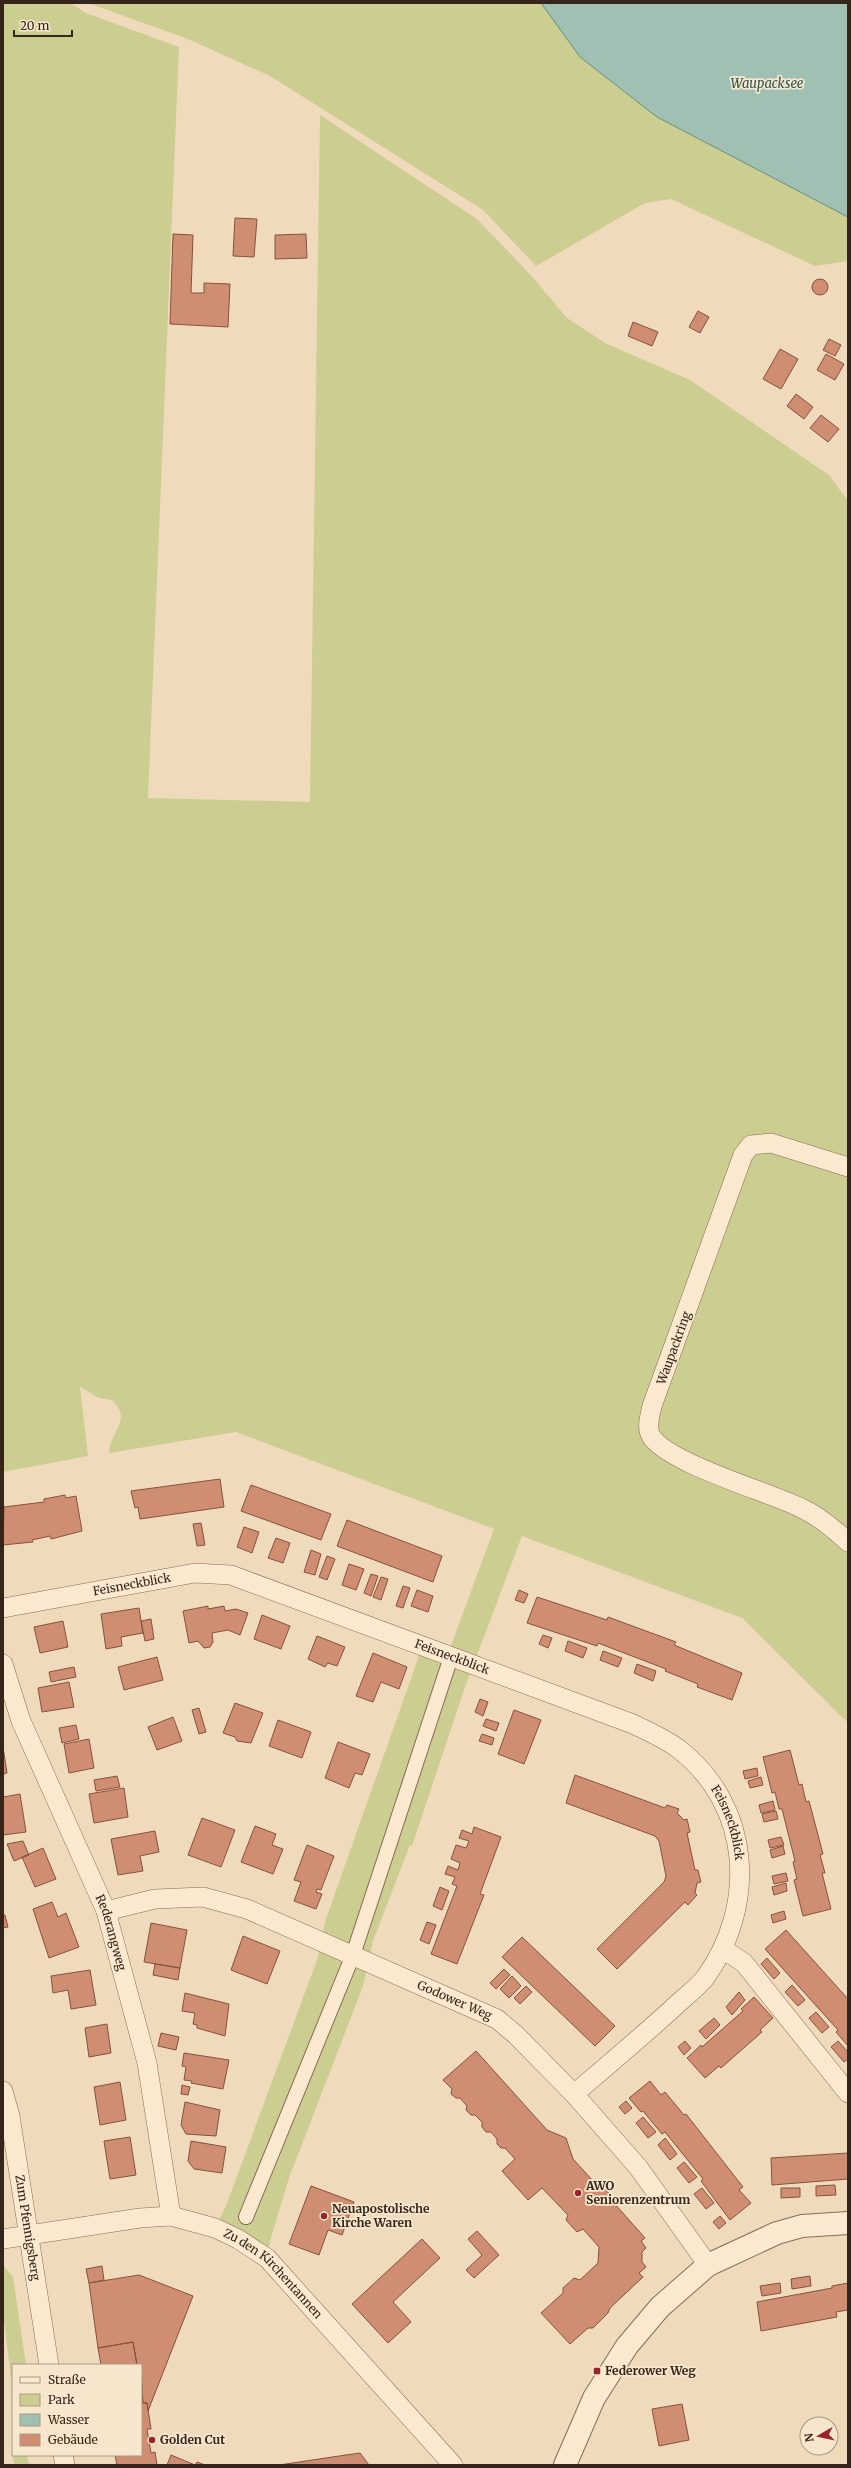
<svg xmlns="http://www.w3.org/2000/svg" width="851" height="2468" viewBox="0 0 851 2468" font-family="Merriweather,serif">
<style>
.green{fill:#cccd90}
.water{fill:#a0c0b3;stroke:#688d80}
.building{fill:#cf8e71;stroke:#87513b}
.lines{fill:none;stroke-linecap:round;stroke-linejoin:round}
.pedestrian-casing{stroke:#876b55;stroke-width:16}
.minor-casing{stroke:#876b55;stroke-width:20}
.tertiary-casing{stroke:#876b55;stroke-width:24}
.pedestrian{stroke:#fae9cf;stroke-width:14}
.minor{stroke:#fae9cf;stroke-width:19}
.tertiary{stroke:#fae9cf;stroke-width:22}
.poi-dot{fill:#982430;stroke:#f6e6cc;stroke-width:1.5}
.labels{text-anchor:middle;stroke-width:3.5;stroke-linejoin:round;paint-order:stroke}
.street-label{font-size:12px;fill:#35251b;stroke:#f6e6cc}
.poi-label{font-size:12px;font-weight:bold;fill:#35251b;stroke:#f6e6cc;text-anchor:start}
.water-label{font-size:13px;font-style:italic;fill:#29564f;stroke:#f6e6cc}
</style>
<rect width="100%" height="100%" fill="#efdbbc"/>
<path class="green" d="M3 3H70L86 13 179 47 148 798 310 802 320 115 477 219 528 272 567 318 605 343 690 380 829 475 848 501V1723L742 1618 522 1536 464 1690 412 1846 410 1845 373 1941 363 1986 289 2178 270 2241 267 2258 215 2228 226 2206 317 1960 326 1919 420 1653 445 1662 494 1529 236 1432 109 1453C110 1430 133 1421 112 1400L99 1398 80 1387 88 1456 3 1472Z
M88 3H541L580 57 657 117 848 217V261L815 266 671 199 645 203 536 266 483 210 270 76 188 39Z
M3 2265 13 2277 26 2365H13V2455H27L29 2465H14L13 2454 11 2378 3 2312Z"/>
<path class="water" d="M541 3H848V217L657 117 580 57Z"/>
<path class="building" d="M235 218 257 219 254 257 233 256Z
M173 234 193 235 191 293H204V283L230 284 228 327 170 324Z
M306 234 307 258 275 259V235Z
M812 287a8 8 0 1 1 16 0a8 8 0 1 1-16 0Z
M698 311 709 317 700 333 689 327Z
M633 322 658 332 652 346 628 336Z
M829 339 841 345 835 356 823 350Z
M780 349 798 359 781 389 763 379Z
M826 354 844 364 835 380 817 370Z
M796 394 813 407 804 419 787 406Z
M821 415 839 429 828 442 810 428Z
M220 1479 224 1507 140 1519 138 1507 135 1508 131 1491Z
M251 1485 331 1514 321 1540 241 1511Z
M65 1495 66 1498 76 1496 82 1531 51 1539 50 1536 32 1540 33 1542 3 1545 4 1507 44 1502V1499Z
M347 1520 442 1556 433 1582 337 1546Z
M201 1523 205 1545 197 1546 193 1524Z
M244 1527 259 1532 252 1553 237 1547Z
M276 1538 290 1543 283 1563 268 1558Z
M311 1550 321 1554 315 1575 304 1572Z
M327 1556 335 1559 327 1580 319 1577Z
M349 1564 364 1569 356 1590 342 1585Z
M371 1574 378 1576 371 1596 364 1593Z
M381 1577 388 1579 381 1600 373 1597Z
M403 1586 410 1588 403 1608 396 1606Z
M417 1590 433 1596 428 1612 411 1606Z
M519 1590 528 1594 524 1603 515 1600Z
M537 1597 607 1620 608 1617 676 1642 674 1645 742 1673 732 1700 697 1687 698 1684 665 1671 666 1669 598 1643 597 1646 527 1623Z
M208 1606V1609L224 1606 225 1611 236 1609 248 1613 240 1635 228 1630 212 1633 213 1642 210 1647 204 1648 198 1641 189 1643 183 1611Z
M139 1608 143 1633 121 1637 122 1646 106 1649 101 1614Z
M262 1615 290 1626 281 1649 254 1639Z
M151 1619 154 1639 145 1641 141 1621Z
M63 1621 68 1647 40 1653 34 1627Z
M543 1635 552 1638 548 1648 539 1644Z
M317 1636 345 1647 337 1666 328 1663 325 1667 308 1659Z
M568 1641 587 1648 583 1658 565 1651Z
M603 1651 622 1658 618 1667 600 1660Z
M373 1653 407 1667 399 1689 381 1682 373 1702 356 1696Z
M157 1657 163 1680 124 1690 118 1667Z
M637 1664 656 1671 653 1681 634 1673Z
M74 1667 76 1677 51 1682 49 1672Z
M69 1682 74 1707 42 1712 38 1688Z
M480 1699 488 1702 483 1716 475 1712Z
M235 1703 263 1713 251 1743 237 1741 235 1737 223 1733Z
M199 1708 206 1732 199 1734 192 1710Z
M514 1710 541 1720 524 1764 498 1754Z
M173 1717 182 1741 157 1750 148 1727Z
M486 1719 499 1723 496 1731 483 1726Z
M278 1720 311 1732 302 1758 269 1746Z
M76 1725 79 1739 62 1743 59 1728Z
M482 1734 494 1738 492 1745 479 1741Z
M89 1739 94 1768 69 1773 64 1744Z
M338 1742 370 1754 362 1775 355 1773 349 1788 325 1778Z
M3 1747 7 1773 3 1774Z
M790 1750 799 1785 802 1784 806 1802 809 1801 823 1854 820 1855 825 1873H822L831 1909 803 1916 794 1880 797 1879 793 1862 795 1861 782 1809H779L775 1792 772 1793 763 1757Z
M757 1768 758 1776 745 1779 743 1771Z
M575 1775 665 1808 667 1805 679 1809 677 1813 684 1820 687 1819 690 1832 687 1833 695 1870H698L701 1882 697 1883 695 1893 697 1895 688 1905 685 1902 617 1969 597 1949 664 1882 666 1876 659 1841 655 1836 566 1803Z
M117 1776 120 1787 96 1791 94 1780Z
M761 1777 763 1785 750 1788 748 1781Z
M124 1788 128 1817 94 1823 89 1794Z
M20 1794 26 1832 3 1835V1797Z
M773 1801 775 1810 761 1813 759 1805Z
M776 1811 778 1819 764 1822 762 1814Z
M202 1818 235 1830 221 1867 188 1855Z
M255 1826 276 1834 272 1845 283 1849 273 1874 241 1862Z
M474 1827 501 1837 480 1894 484 1895 457 1964 431 1954 457 1886 452 1884 455 1877 445 1874 448 1866 458 1870 460 1863 451 1859 456 1845 466 1848 469 1841 459 1838 462 1830 472 1834Z
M155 1831 159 1852 140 1856 143 1871 118 1875 111 1839Z
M781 1837 784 1845 770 1848 768 1840Z
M23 1841 29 1855 14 1861 7 1844Z
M307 1845 334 1856 321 1890 317 1889 316 1892 322 1894 316 1909 294 1901 301 1882 294 1880Z
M783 1846 785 1854 772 1858 770 1850Z
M43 1848 56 1879 35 1887 22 1857Z
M786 1873 788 1881 774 1884 772 1876Z
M786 1883 787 1891 774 1895 772 1887Z
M440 1887 449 1891 442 1910 433 1906Z
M52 1902 58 1917 66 1913 79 1947 49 1958 33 1909Z
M784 1911 786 1919 773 1923 771 1915Z
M3 1915H5L8 1927 3 1928Z
M427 1922 436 1925 429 1944 420 1940Z
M151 1923 187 1930 180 1968 144 1962Z
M786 1930 848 1999V2046L836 2032 838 2030 765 1949Z
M243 1936 280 1951 267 1984 231 1970Z
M522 1937 615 2026 595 2046 502 1957Z
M767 1958 780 1973 774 1979 761 1964Z
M155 1964 180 1968 178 1980 153 1975Z
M504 1969 510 1975 496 1989 490 1983Z
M90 1970 96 2005 71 2009 68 1990 53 1993 51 1976Z
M512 1976 521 1986 509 1998 500 1989Z
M792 1985 805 2000 798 2006 785 1992Z
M526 1986 532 1992 520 2004 514 1998Z
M739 1992 745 2000 732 2015 726 2007Z
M185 1993 229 2004 225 2036 197 2028V2025L193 2024 195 2013 182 2011Z
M754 1997 773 2018 760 2030 762 2032 721 2068 719 2066 705 2078 687 2058 701 2045 702 2047 743 2011 741 2009Z
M816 2012 829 2027 822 2033 809 2018Z
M714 2018 720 2025 706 2039 699 2031Z
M107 2024 111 2053 89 2057 85 2028Z
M161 2033 179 2037 176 2050 158 2046Z
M685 2041 691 2048 684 2055 678 2047Z
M838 2041 848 2052V2059L844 2062 831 2047Z
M476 2051 547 2130 566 2138 573 2159 594 2182H599L614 2199V2203L645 2238 641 2241 646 2248 642 2252V2262L646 2267 639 2273 643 2277 610 2308 608 2313 593 2328H588L570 2344 541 2313 563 2293V2288L574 2278 580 2280 598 2263 599 2247 583 2229 577 2232 566 2220 568 2215 542 2188 528 2200 502 2171 515 2159 505 2148H501L497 2144V2139L491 2132H486L482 2127V2122L475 2115H471L466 2110 467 2106 460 2098H456L451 2094 452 2089 443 2080Z
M184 2053 229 2060 223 2089 191 2083 192 2081 184 2080 186 2067 182 2066Z
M650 2081 661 2095 665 2092 684 2115 686 2114 743 2187 739 2190 751 2203 730 2220 701 2181 703 2179 665 2132 662 2134 643 2111 641 2112 629 2098Z
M120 2082 126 2120 100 2125 94 2087Z
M182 2085 190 2087 188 2095 181 2094Z
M626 2101 632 2108 625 2114 619 2107Z
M185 2102 220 2110 216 2136 186 2134 181 2125Z
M643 2117 656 2132 648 2138 636 2123Z
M130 2137 136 2175 110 2179 104 2141Z
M665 2138 677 2154 670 2160 658 2145Z
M191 2141 226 2147 222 2173 194 2169 188 2161Z
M848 2153V2179L772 2185 771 2158Z
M684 2162 697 2177 689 2183 677 2168Z
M835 2185 836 2195 816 2196V2186Z
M311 2186 354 2202 342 2235 328 2230 319 2255 289 2244Z
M702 2188 714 2203 706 2209 694 2194Z
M781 2188H800V2197L781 2198Z
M720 2216 726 2223 719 2229 713 2222Z
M477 2231 499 2255 474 2278 466 2270 482 2255 468 2239Z
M422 2239 440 2258 393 2302 411 2322 388 2343 352 2304Z
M102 2266 104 2280 89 2283 86 2269Z
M139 2275 193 2296 148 2411 147 2403H143L141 2365H137L133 2342 98 2348 89 2283Z
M810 2276 811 2286 792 2289 791 2279Z
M780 2283 781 2293 762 2296 760 2286Z
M848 2283V2310L836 2312 837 2317 761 2331 757 2302 832 2288V2286Z
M133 2342 137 2365H101L98 2348Z
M141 2388 143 2403H147L151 2429H147L151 2453 155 2452 157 2465H117L115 2455H141Z
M682 2404 689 2440 659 2446 652 2409Z
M360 2453 369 2465H279L339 2456Z
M171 2455 195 2465 197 2462 205 2465H167Z"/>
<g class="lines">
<g class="pedestrian-casing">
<path id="pedestrian" d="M246 2217 353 1955 451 1657"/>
</g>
<g class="minor-casing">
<g id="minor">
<path d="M848 1167 771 1143 751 1145 743 1155 652 1406C650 1416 646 1427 651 1436 667 1463 769 1492 801 1508 819 1516 834 1529 848 1542"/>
<path id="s1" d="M3 1608 195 1573 231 1575 633 1724C649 1732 666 1739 680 1750 752 1807 757 1906 705 1978 696 1989 682 1999 672 2009 640 2038 607 2066 574 2094"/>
<path id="s2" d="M3 1664 21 1721 106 1911 147 2063 171 2216"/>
<path id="s3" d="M106 1911 155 1899 203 1897 247 1909 497 2019 516 2035 574 2094 638 2167 708 2265"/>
<path d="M723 1949 744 1963 848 2093"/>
<path id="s4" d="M3 2091 10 2116 49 2365"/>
<path id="s5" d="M3 2239 140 2218 171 2216 215 2228 238 2239 267 2258 453 2465"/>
<path d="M63 2455 65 2465"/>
</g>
</g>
<g class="tertiary-casing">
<path id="tertiary" d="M565 2465 594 2398 627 2346 660 2307 708 2265 777 2233 802 2226 848 2223"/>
</g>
<use href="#pedestrian" class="pedestrian"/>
<use href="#minor" class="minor"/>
<use href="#tertiary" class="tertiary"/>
</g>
<g class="poi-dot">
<circle cx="578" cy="2193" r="4"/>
<circle cx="324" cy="2216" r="4"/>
<rect x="593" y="2367" width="8" height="8" rx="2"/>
<circle cx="152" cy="2440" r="4"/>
</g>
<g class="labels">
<g class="street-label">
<text transform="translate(674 1348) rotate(-70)" y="4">Waupackring</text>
<text dy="4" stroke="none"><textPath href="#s1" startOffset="131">Feisneckblick</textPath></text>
<text dy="4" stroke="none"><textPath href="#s1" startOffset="467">Feisneckblick</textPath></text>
<text dy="4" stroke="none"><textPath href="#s1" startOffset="803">Feisneckblick</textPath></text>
<text dy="4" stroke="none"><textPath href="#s2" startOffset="290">Rederangweg</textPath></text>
<text dy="4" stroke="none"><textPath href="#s3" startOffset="371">Godower Weg</textPath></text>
<text dy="4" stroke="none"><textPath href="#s4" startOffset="139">Zum Pfennigsberg</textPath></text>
<text dy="4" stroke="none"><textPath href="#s5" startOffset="290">Zu den Kirchentannen</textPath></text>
</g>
<g class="poi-label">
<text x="586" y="2190">AWO<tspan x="586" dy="14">Seniorenzentrum</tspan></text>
<text x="332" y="2213">Neuapostolische<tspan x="332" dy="14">Kirche Waren</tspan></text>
<text x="605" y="2375">Federower Weg</text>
<text x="160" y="2444">Golden Cut</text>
</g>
<g class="water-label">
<text x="767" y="88">Waupacksee</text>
</g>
</g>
<rect width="851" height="2468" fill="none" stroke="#35251b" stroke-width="8"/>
<rect x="12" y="2364" width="130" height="92" fill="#f6e6cc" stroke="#a99985"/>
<rect x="20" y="2377" width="20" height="6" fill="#fae9cf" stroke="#a99985"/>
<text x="48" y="2384" font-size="12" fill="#35251b">Straße</text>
<rect x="20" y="2394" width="20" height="12" fill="#cccd90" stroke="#a99985"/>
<text x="48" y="2404" font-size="12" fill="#35251b">Park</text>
<rect x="20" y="2414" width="20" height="12" fill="#a0c0b3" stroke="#a99985"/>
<text x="48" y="2424" font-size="12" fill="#35251b">Wasser</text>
<rect x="20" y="2434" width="20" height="12" fill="#cf8e71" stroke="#a99985"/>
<text x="48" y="2444" font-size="12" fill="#35251b">Gebäude</text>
<g transform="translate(819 2436) rotate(261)"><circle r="19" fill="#f6e6cc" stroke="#a99985"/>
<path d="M0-3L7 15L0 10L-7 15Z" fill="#982430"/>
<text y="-6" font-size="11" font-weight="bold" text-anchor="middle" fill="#35251b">N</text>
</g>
<path d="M14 30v6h58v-6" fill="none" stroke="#35251b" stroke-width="2"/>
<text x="20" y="30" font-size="12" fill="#35251b" stroke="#f6e6cc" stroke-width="3" paint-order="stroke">20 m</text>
</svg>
